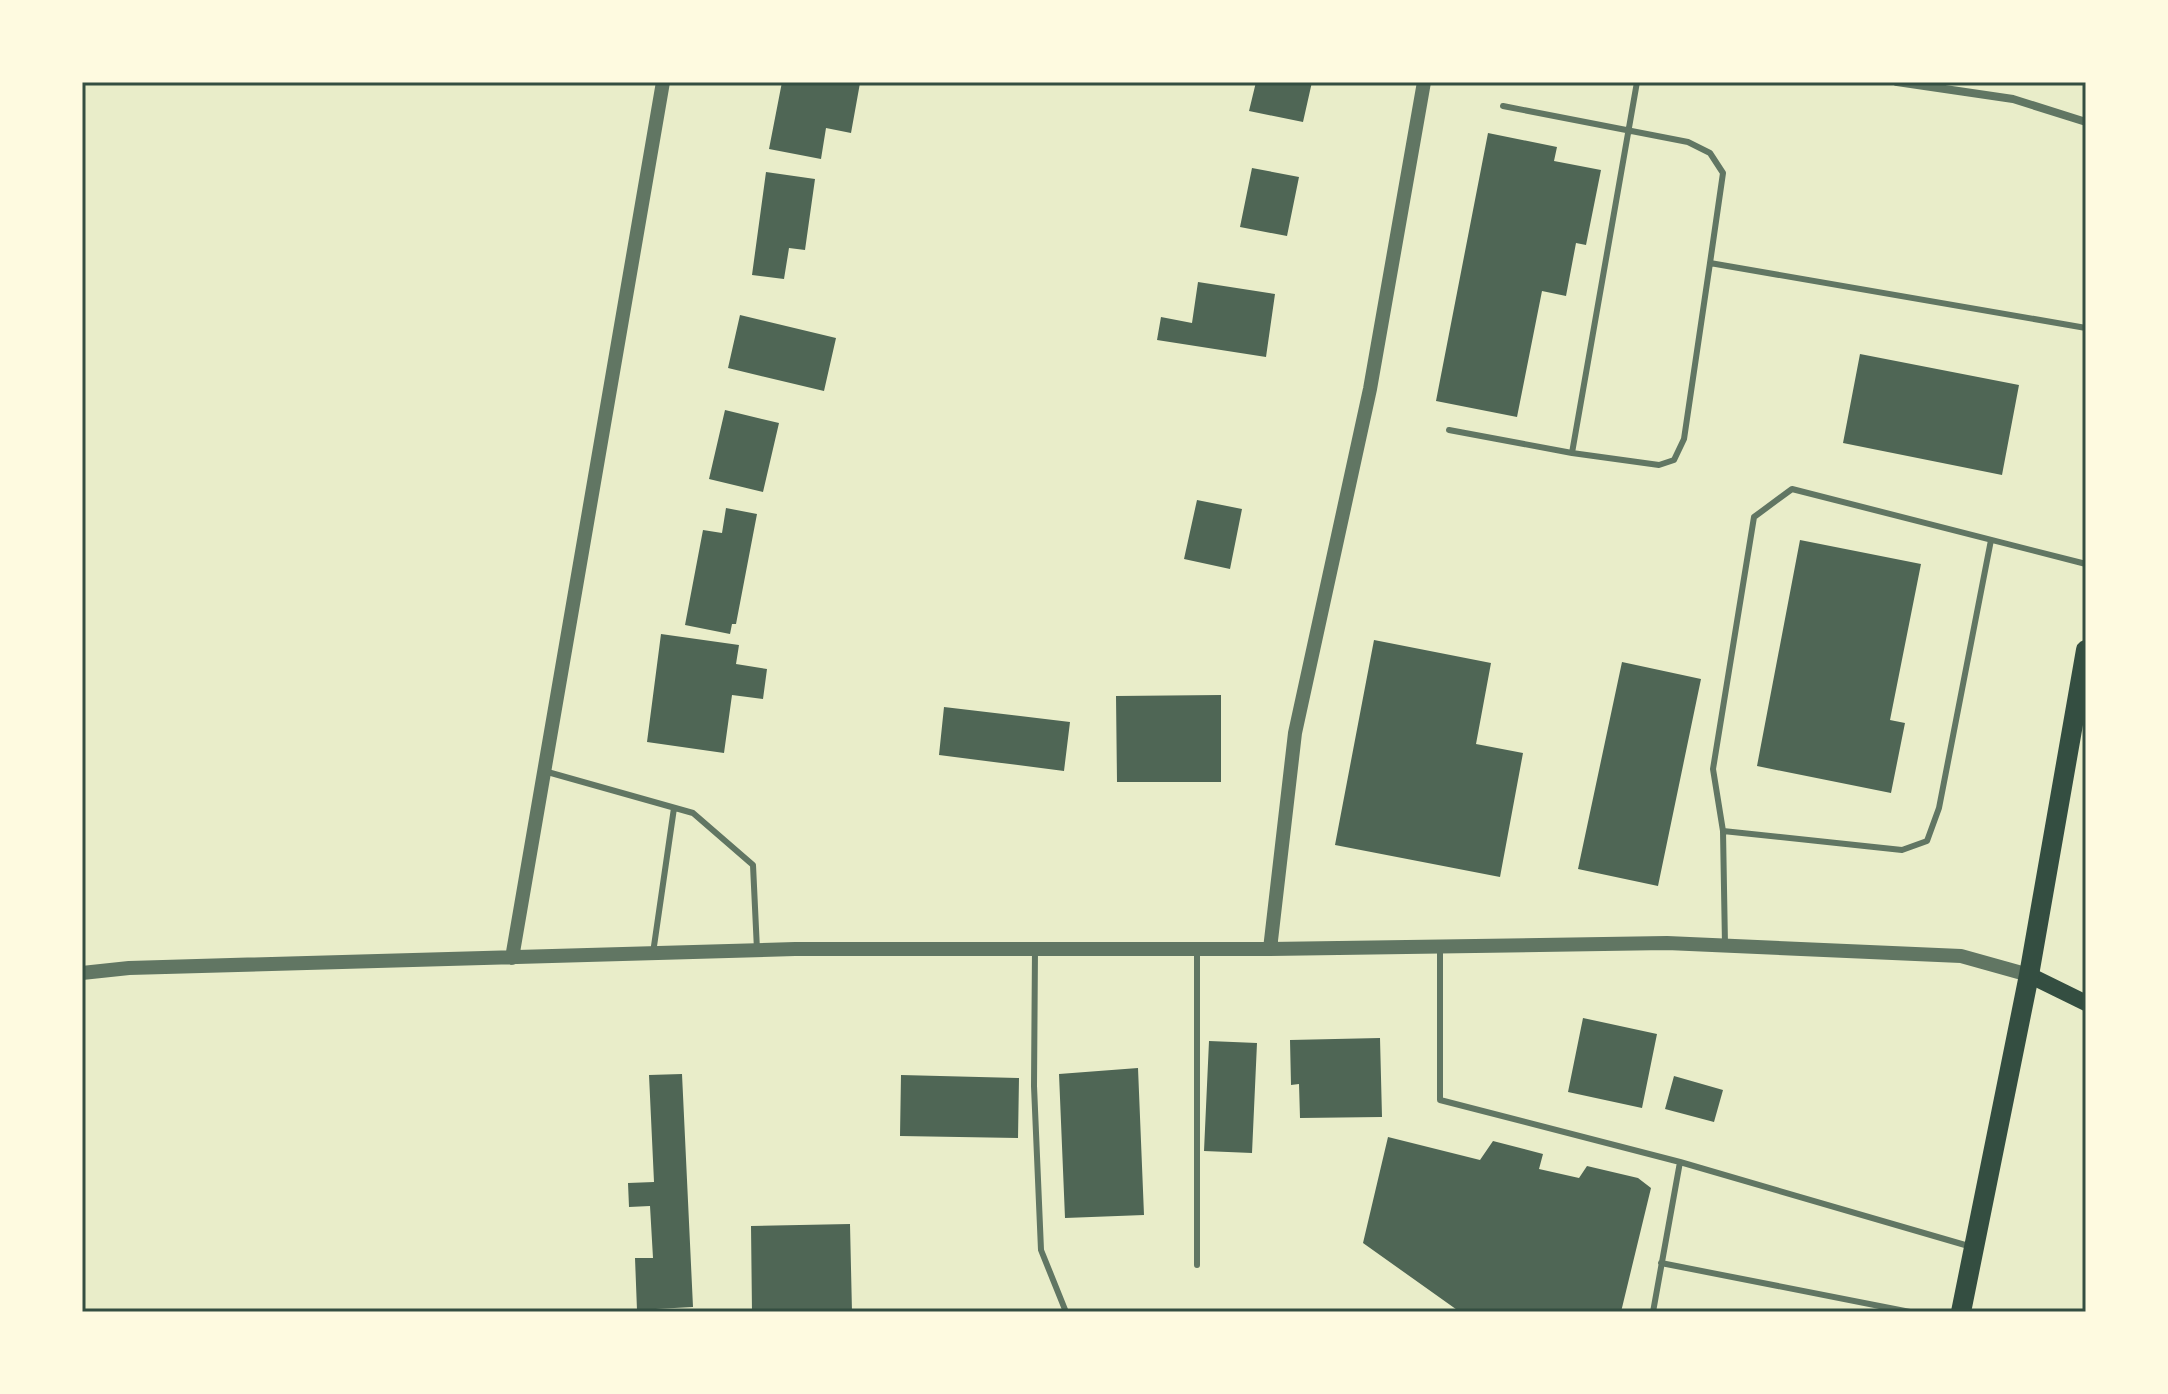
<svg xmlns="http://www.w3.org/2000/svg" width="2168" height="1394" viewBox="0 0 2168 1394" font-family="'Libre Baskerville',serif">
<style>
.building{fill:#4f6655}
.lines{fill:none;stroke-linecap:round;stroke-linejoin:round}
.service{stroke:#617663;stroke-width:6}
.minor{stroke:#617663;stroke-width:8}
.tertiary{stroke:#617663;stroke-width:14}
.secondary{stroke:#344e41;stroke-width:16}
.primary{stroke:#344e41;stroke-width:20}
.neatline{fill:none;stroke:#344e41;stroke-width:3}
</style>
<rect width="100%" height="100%" fill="#e9edc9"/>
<path class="building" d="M782 82 860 83 851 133 826 128 821 159 769 149Z
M1256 82H1312L1303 122 1249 111Z
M1488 133 1557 147 1554 161 1601 170 1586 245 1576 243 1566 296 1542 291 1517 417 1436 401Z
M1252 168 1299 177 1287 236 1240 227Z
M766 172 815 179 805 250 789 248 784 279 752 275Z
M1198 282 1275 294 1266 357 1157 340 1161 317 1192 323Z
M740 315 836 338 824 391 728 368Z
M1860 354 2019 385 2002 475 1843 443Z
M725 410 779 423 763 492 709 479Z
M1197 500 1242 509 1230 569 1184 559Z
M726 508 757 514 736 624H732L730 634 685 625 703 530 722 533Z
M1800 540 1921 564 1890 720 1905 723 1891 793 1757 766Z
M661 634 739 645 736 664 767 669 763 699 732 695 724 753 647 742Z
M1374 640 1491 663 1476 744 1523 753 1500 877 1335 845Z
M1622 662 1701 679 1658 886 1578 869Z
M1221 695V782H1117L1116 696Z
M944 707 1070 722 1064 771 939 755Z
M1583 1018 1657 1034 1642 1108 1568 1092Z
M1380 1038 1382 1117 1300 1118 1299 1084 1291 1085 1290 1040Z
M1209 1041 1257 1043 1252 1153 1204 1151Z
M1138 1068 1144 1215 1065 1218 1059 1074Z
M682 1074 693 1307 637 1310 635 1258H653L650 1206 629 1207 628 1183 654 1182 649 1075Z
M901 1075 1019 1078 1018 1138 900 1136Z
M1674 1076 1723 1090 1714 1122 1665 1109Z
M1388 1137 1480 1160 1493 1141 1543 1154 1539 1169 1579 1178 1587 1166 1638 1178 1651 1188 1621 1312H1460L1363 1243Z
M850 1224 852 1312H752L751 1226Z"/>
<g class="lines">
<path class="service" d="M1503 106 1688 142 1710 153 1723 173 1710 263
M1449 430 1572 453 1637 82
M1572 453 1659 465 1674 460 1684 439 1710 263 2086 328
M544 771 693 813 753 865 757 950
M1723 831 1902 850 1927 841 1939 808 1991 540
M1725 945 1723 831 1713 769 1754 517 1792 489 2086 564
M1440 947V1100L1680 1162
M1035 949 1034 1086 1041 1250 1066 1312
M653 953 674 808
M1661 1263 1910 1312
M1197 1265V949
M1653 1312 1680 1162 1972 1247"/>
<path class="minor" d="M1897 82 2013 99 2086 122"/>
<path class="tertiary" d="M1270 949 1295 733 1370 389 1424 82
M512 958 663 82
M82 973 129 968 795 949H1270L1667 943 1961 956 2029 975"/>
<path class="secondary" d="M2029 975 2086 1003"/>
<path class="primary" d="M1961 1312 2029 975 2086 650"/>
</g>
<rect width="2168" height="1394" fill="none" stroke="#fefae0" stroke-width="168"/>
<rect x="84" y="84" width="2000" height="1226" class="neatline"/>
</svg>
